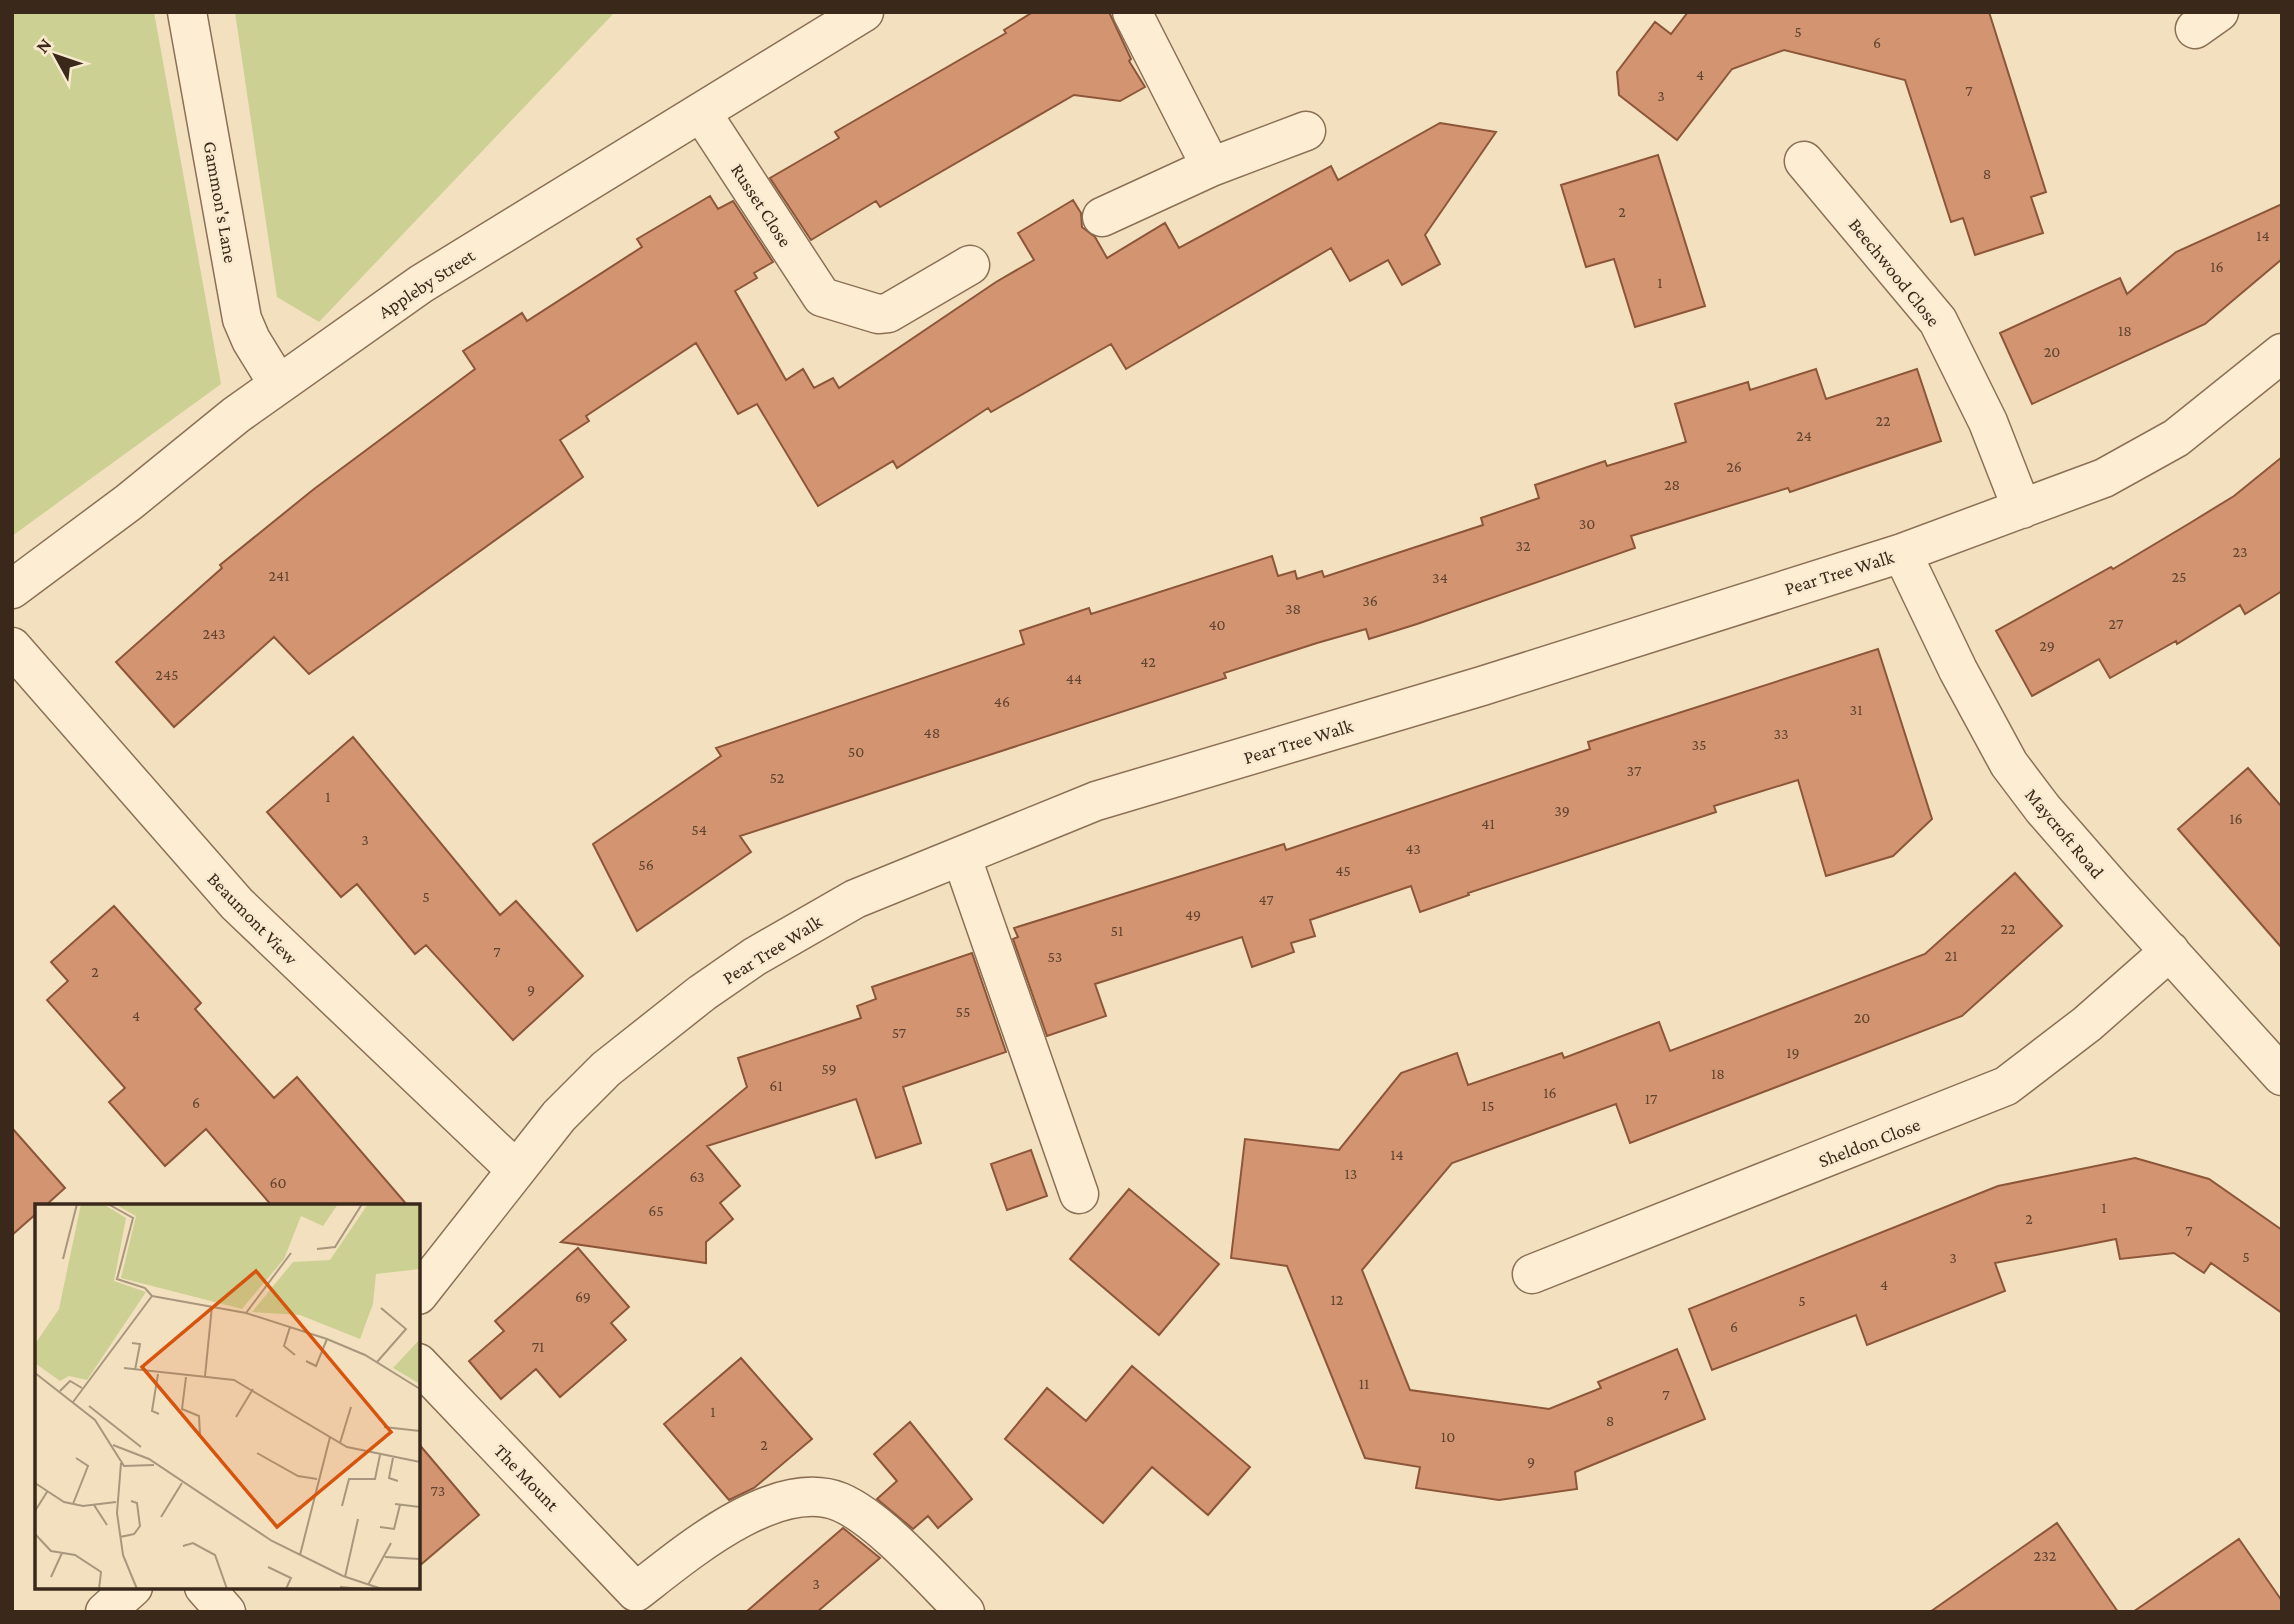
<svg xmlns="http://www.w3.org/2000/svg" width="2294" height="1624" viewBox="0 0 2294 1624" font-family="'Crimson Pro',serif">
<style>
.green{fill:#ccd092}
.building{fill:#d39571;stroke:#8d5639;stroke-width:2}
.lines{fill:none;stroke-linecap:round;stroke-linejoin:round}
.minor-casing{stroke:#8c7056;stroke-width:41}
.minor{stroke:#fcedd3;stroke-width:38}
.labels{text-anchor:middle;stroke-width:5;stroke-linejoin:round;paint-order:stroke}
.number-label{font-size:16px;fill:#604430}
.street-label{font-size:19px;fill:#3a291b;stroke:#f8eacf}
.inset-road{fill:none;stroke:#a8977d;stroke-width:2}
.view{fill:#d7540e;fill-opacity:0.15;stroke:#d7540e;stroke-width:3.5}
.inset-edge{fill:none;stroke:#3a291b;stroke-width:3.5}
</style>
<rect width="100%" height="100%" fill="#f2e0bf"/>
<path class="green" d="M12 12H154L221 384 12 536Z
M235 12H615L319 322 277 297Z"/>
<path class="building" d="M1033 12H1109L1131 59 1129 61 1145 87 1120 101 1074 95 880 207 876 201 811 240 770 178 839 138 835 132 1006 33 1004 30Z
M1688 12H1989L2046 192 2031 197 2043 233 1975 255 1963 218 1951 222 1905 80 1784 50 1732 69 1677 140 1619 95 1617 72 1655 22 1671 34Z
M1440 123 1496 132 1425 235 1440 264 1402 285 1388 260 1350 281 1331 248 1126 369 1111 344 991 412 988 408 897 468 893 461 818 506 757 404 738 414 696 343 586 416 589 421 560 440 583 477 309 674 274 637 174 727 116 662 222 568 220 565 314 489 475 369 463 351 522 313 527 321 642 247 637 239 710 196 718 209 733 201 773 262 754 273 757 278 735 291 786 380 803 369 814 388 833 378 839 388 996 282 1034 260 1018 233 1073 200 1081 213 1082 227 1095 237 1107 258 1165 223 1179 248 1331 166 1338 180Z
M1658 155 1705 306 1635 327 1614 259 1586 267 1561 185Z
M2282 204V259L2205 324 2032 404 2000 333 2120 278 2127 294 2176 252Z
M1816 369 1826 399 1917 369 1941 441 1790 492 1788 488 1631 536 1635 548 1417 624 1369 639 1366 629 1317 643 1224 673 1226 678 740 836 751 852 637 931 593 844 721 756 716 748 1024 644 1020 631 1089 608 1091 614 1272 556 1278 576 1295 571 1297 579 1322 571 1324 577 1483 525 1481 518 1539 498 1535 485 1605 461 1607 466 1686 442 1675 404 1748 382 1750 390Z
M2282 457V591L2245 614 2240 605 2177 644 2176 641 2110 678 2099 659 2032 696 1996 631 2111 567 2113 569 2190 523 2234 496Z
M1878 649 1932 819 1893 856 1826 876 1798 780 1714 806 1716 812 1468 893 1469 895 1420 912 1411 886 1310 920 1315 936 1291 943 1294 952 1252 967 1242 937 1095 984 1106 1016 1047 1036 1013 939 1018 937 1014 928 1284 844 1286 850 1590 749 1588 742Z
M353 737 500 915 516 901 583 976 513 1040 426 945 415 954 357 884 341 897 267 812Z
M2248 768 2282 807V948L2178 829Z
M2015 873 2062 926 1962 1016 1630 1143 1616 1104 1452 1163 1362 1270 1410 1390 1549 1409 1601 1388 1598 1382 1677 1349 1705 1419 1575 1472 1577 1489 1499 1500 1416 1488 1420 1467 1365 1458 1287 1266 1231 1258 1245 1139 1339 1150 1401 1073 1457 1053 1468 1085 1562 1053 1564 1058 1659 1022 1670 1051 1925 954Z
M114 906 201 1003 195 1009 274 1098 297 1077 408 1206H272L206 1129 165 1166 109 1102 125 1088 47 1000 68 981 51 962Z
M972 953 1006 1052 903 1087 921 1143 876 1158 856 1099 707 1146 740 1186 720 1203 733 1219 706 1242V1263L561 1242 747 1087 738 1058 861 1018 857 1006 876 999 872 987Z
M12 1128 65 1188 45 1206H37V1213L12 1235Z
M1031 1150 1047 1196 1007 1210 991 1164Z
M2135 1158 2209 1179 2282 1230V1313L2211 1263 2204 1273 2174 1253 2120 1259 2116 1239 1995 1263 2005 1291 1867 1345 1856 1315 1712 1370 1689 1309 1998 1186Z
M1129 1189 1219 1264 1159 1335 1070 1259Z
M578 1248 629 1307 611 1323 626 1340 560 1397 536 1369 501 1399 469 1361 504 1331 495 1321Z
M741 1358 812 1439 754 1488 729 1500 664 1424Z
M1132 1366 1250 1467 1208 1515 1152 1467 1103 1523 1005 1439 1047 1388 1086 1421Z
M910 1422 972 1499 938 1528 928 1516 913 1529 877 1499 897 1481 874 1454Z
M418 1443 479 1515 418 1567Z
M2057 1523 2118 1612H1930Z
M843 1528 880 1558 817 1612H746Z
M2239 1539 2282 1601V1612H2133Z"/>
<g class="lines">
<g class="minor-casing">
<path id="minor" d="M187 12 242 319 251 340 278 384
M2195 29 2219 12
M701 112 822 297 878 314 888 313 970 265
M1804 161 1938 321 1988 422 2022 509
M1211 167 1306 131
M1102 217 1211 167 1132 12
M1902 553 1958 670 2009 764 2043 809 2112 888 2282 1076
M12 589 129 502 236 415 421 284 864 12
M12 647 237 904 515 1169
M962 858 1079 1194
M1532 1274 2006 1086 2087 1024 2170 951
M418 1295 559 1116 606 1069 702 993 754 957 855 899 1096 801 1482 686 1902 553 2104 478 2176 438 2282 353
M418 1363 636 1592C684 1555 775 1476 840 1502 880 1519 933 1580 965 1612
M204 1587 226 1612
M105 1612 133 1587"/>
</g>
<use href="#minor" class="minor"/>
</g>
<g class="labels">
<g class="number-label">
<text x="1798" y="37">5</text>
<text x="1877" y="48">6</text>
<text x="1700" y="80">4</text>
<text x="1969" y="96">7</text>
<text x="1661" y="101">3</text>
<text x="1987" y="179">8</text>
<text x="1622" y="217">2</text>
<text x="2263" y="241">14</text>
<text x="2217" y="272">16</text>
<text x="1660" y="288">1</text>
<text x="2125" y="336">18</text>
<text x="2052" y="357">20</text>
<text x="1883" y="426">22</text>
<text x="1804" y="441">24</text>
<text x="1734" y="472">26</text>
<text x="1672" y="490">28</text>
<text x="1587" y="529">30</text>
<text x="1523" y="551">32</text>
<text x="2240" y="557">23</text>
<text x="279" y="581">241</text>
<text x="2179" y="582">25</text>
<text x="1440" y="583">34</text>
<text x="1370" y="606">36</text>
<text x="1293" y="614">38</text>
<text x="2116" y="629">27</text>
<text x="1217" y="630">40</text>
<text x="214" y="639">243</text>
<text x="2047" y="651">29</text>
<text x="1148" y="667">42</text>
<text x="167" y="680">245</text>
<text x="1074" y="684">44</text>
<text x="1002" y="707">46</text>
<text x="1856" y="715">31</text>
<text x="932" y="738">48</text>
<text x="1781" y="739">33</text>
<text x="1699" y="750">35</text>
<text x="856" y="757">50</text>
<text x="1634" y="776">37</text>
<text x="777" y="783">52</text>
<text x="328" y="802">1</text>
<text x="1562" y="816">39</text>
<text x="2236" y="824">16</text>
<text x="1488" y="829">41</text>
<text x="699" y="835">54</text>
<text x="365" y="845">3</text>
<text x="1413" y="854">43</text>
<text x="646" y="870">56</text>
<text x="1343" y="876">45</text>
<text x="426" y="902">5</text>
<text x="1266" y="905">47</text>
<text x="1193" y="920">49</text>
<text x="2008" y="934">22</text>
<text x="1117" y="936">51</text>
<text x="497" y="957">7</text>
<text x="1951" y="961">21</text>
<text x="1055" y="962">53</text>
<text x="95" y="977">2</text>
<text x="531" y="995">9</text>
<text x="963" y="1017">55</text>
<text x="136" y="1021">4</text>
<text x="1862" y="1023">20</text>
<text x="899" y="1038">57</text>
<text x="1793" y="1058">19</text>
<text x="829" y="1074">59</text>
<text x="1718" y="1079">18</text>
<text x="776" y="1091">61</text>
<text x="1550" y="1098">16</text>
<text x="1651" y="1104">17</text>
<text x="196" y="1108">6</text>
<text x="1488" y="1111">15</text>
<text x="1397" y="1160">14</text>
<text x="1351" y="1179">13</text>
<text x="697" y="1182">63</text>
<text x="278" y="1188">60</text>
<text x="2104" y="1213">1</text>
<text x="656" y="1216">65</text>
<text x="2029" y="1224">2</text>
<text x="2189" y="1236">7</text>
<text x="2246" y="1262">5</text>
<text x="1953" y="1263">3</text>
<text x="1884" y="1290">4</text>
<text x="583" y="1302">69</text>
<text x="1337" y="1305">12</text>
<text x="1802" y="1306">5</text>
<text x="1734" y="1332">6</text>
<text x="538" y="1352">71</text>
<text x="1364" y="1389">11</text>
<text x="1666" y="1400">7</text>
<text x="713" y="1417">1</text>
<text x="1610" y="1426">8</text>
<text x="1448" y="1442">10</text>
<text x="764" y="1450">2</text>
<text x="1531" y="1467">9</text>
<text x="438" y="1496">73</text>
<text x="2045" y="1561">232</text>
<text x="816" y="1589">3</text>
</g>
<g class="street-label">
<text transform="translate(221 202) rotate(80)" y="7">Gammon's Lane</text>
<text transform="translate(762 205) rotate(57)" y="7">Russet Close</text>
<text transform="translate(1895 272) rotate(51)" y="7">Beechwood Close</text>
<text transform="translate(426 283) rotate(-33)" y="7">Appleby Street</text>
<text transform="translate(1839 572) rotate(-17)" y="7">Pear Tree Walk</text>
<text transform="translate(1298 741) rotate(-17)" y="7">Pear Tree Walk</text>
<text transform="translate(2065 833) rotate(50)" y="7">Maycroft Road</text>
<text transform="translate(253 918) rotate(46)" y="7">Beaumont View</text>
<text transform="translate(772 949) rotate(-32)" y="7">Pear Tree Walk</text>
<text transform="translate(1869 1142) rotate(-21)" y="7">Sheldon Close</text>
<text transform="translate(527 1477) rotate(46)" y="7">The Mount</text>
</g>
</g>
<g transform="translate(35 1204)">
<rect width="385" height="385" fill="#f2e0bf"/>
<path d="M46 0H68L91 14 79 77 111 88 52 176 34 172 25 177 0 159V140L24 105ZM80 0H303L288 22 266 12 249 55 207 105 86 74 101 12ZM333 0H385V65L341 70 338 100 325 135 265 111 217 108 258 58 295 56ZM385 135V180L358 164Z" fill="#ccd092"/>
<path class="inset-road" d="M73 0 98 14 82 75 110 84 117 92M282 45 300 43 327 0M28 55 42 0M117 92 211 109 292 135 330 151 385 185M211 109 256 49M255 123 249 142 260 151M97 139 105 140 100 166M271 157 281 162 292 135M342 158 371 125 346 104M89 164 199 176 312 243 385 258M0 169 60 216 89 262 119 261M123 170 117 207 124 210M170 172 177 102M151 173 147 205 164 212 165 231M25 187 35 177 47 184M38 198 117 92M54 202 106 243M201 213 218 185M349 223 385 227M305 239 316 203M78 241 114 255 237 337 308 372 347 385M222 249 263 272 282 275M358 254 354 274 363 277M86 259 82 309 88 351 102 385M0 279 29 298 48 302 81 298M38 300 53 262 41 254M360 300 385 303M59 301 72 321M307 302 314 275H340L345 251M0 307 12 288M126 313 147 279M345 323 359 325 365 301M0 330 16 347 40 351 66 368 64 385M85 333 99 330 105 322 102 299 96 297M148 342 158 339 180 351 192 385M265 351 295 233M350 353 385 355M233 363 256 374 251 385M16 373 27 349M310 373 323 315M333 381 356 339M305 383 327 385"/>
<path class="view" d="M221 67 356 228 242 323 107 163Z"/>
<rect width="385" height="385" class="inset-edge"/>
</g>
<rect width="2294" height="1624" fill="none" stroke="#3a291b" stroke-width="28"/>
<g transform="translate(56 56) rotate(310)" stroke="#f8eacf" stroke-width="5" paint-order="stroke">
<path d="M0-5L12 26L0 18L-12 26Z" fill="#3a291b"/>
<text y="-10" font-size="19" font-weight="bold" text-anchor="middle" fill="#3a291b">N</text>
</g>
</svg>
